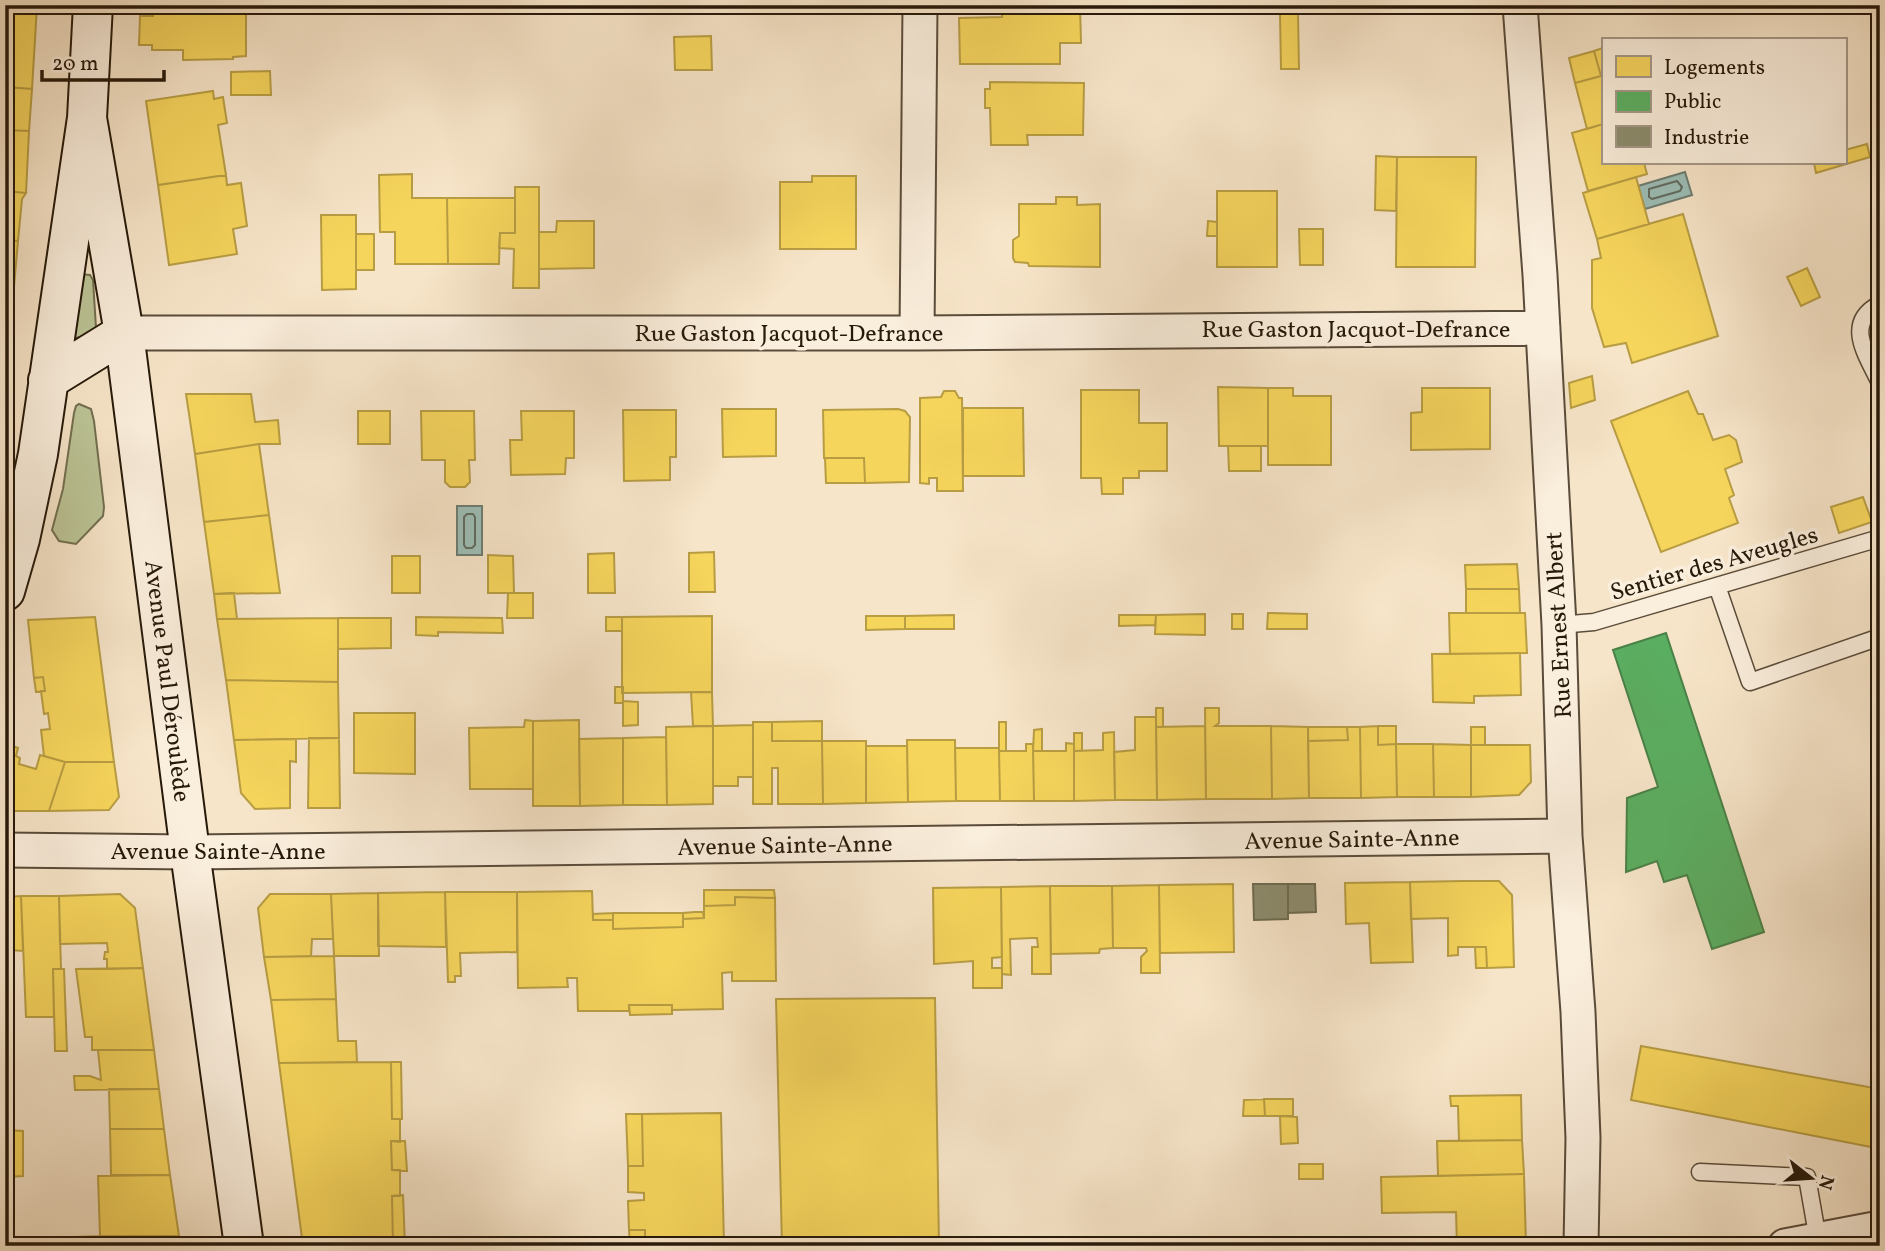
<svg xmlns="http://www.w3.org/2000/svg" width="1885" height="1251" viewBox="0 0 1885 1251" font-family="Vollkorn,serif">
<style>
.green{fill:#bcc597;stroke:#716f50;stroke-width:2}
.water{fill:#9dbfb8;stroke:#6d7d72;stroke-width:2}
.homes{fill:#f6d55c;stroke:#b89d43;stroke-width:2}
.public{fill:#5aae61;stroke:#4a8147;stroke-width:2}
.industry{fill:#8c8c6e;stroke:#6d6a50;stroke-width:2}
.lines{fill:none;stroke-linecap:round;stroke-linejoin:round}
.shore{stroke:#626c61;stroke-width:2}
.lane-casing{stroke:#5a4c3a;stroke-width:19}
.street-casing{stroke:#5a4c3a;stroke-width:37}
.secondary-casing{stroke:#26190a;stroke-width:42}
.lane{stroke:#faeedc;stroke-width:16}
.street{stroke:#faeedc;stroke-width:33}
.secondary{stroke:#faeedc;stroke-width:38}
.labels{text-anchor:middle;stroke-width:7;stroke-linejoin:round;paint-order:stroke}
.street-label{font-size:24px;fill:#26190a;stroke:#faeedc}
</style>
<rect width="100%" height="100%" fill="#f7e5c9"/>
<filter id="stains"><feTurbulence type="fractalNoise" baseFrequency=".00286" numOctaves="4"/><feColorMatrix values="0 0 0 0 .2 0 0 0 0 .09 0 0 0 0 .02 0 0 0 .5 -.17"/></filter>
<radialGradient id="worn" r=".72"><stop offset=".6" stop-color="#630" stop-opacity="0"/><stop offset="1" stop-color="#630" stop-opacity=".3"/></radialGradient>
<path class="green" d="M80 274 90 275 93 280 96 328 95 333 76 338 72 336Z
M79 404 91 409 94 421 104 507 103 516 76 544 59 541 52 530 63 489 74 413 76 406Z"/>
<path class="water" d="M1685 172 1692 195 1645 209 1638 186Z
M457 506H482V555H457Z"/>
<path class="homes" d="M5 5 37 6 32 89 5 87Z
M153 5H234V13H246V56L233 57V59L183 60V50H152V45H139L140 16H153Z
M1002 5H1080L1081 43H1060V64H960L959 18 1002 17Z
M1298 13 1299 69H1281L1280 14Z
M711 36 712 70H675L674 37Z
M1603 48V124L1587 129 1575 83 1601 76 1594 51Z
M1594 51 1601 76 1575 83 1569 58Z
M270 71 271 95H231V72Z
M990 82 1084 83 1083 135H1027L1028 145H991L990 108H985V89H990Z
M5 87 32 89 29 131 5 130Z
M213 91 214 99 223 97 227 123 218 125 226 175 158 185 146 101Z
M1603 124V163H1644L1647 174 1588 191 1572 133Z
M5 130 29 131 26 193 5 191Z
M1867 144 1870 157 1816 173 1814 163H1845V150Z
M1376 156 1397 157 1396 211 1375 210Z
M1397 157H1476L1475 267H1396Z
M412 174V198H447L448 264H395V232H380L379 175Z
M226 175 227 185 241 183 247 226 233 229 237 254 169 265 158 185Z
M812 176H856V249H780V182H812Z
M1636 177 1649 224 1597 239 1583 193Z
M515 187H539V288H513L514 249 499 248 500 233H515Z
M5 191 26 193 22 199 18 241 5 240Z
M1217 191H1277V267H1217Z
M1056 197H1077V205L1100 204V267L1029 266 1028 263 1015 262 1013 258V240L1019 236V204H1056Z
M447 198H515V233H500L499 264H448Z
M1683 214 1718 336 1632 363 1626 343 1604 347 1592 308V260L1601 258 1597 239Z
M321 215H356V289L322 290Z
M557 221H594V268L539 269V232H556Z
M1208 221 1217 222V236H1207Z
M1299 229H1323V265H1300Z
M356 234H374V270H356Z
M5 240 18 241 8 355H5Z
M1807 268 1820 297 1801 306 1787 277Z
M1592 376 1595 400 1571 408 1569 383Z
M1218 387 1268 388V446H1219Z
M1268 388H1293V396H1331V465H1268Z
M1422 388H1490V449L1411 450V413L1422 412Z
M1081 390H1139V423H1167V471H1139V478H1123V494H1102L1101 478H1081Z
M944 391H955L959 398H962L963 491H937V478H929V484L920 483V398L941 397Z
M1688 391 1698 414H1703L1713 440 1729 435 1736 440 1742 462 1725 469 1734 495 1729 498 1738 523 1661 552 1611 421Z
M186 394H251L255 422 278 420 280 444H259L195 454Z
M963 408H1023L1024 476H963Z
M722 409H776V456L723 457Z
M898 409 905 411 910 417 909 482 865 483 864 458H824L823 410Z
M623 410H676V457H670V480L624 481Z
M358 411H390V444H358Z
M421 411H474L475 460H469L470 482 465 487H450L445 482V460H422Z
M521 411H574V458H566L565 474 511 475 510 440H522Z
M259 444 269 515 204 522 195 454Z
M1228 446H1261V471H1229Z
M825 458H864L865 483H826Z
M1863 497 1872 522 1839 533 1831 507Z
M269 515 280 593 214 594 204 522Z
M714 552 715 592H689V553Z
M614 553 615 593H588V554Z
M488 555 513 556 514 593H488Z
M392 556H420V593H392Z
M1517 564 1519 589H1466L1465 565Z
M1466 589H1519L1520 613H1466Z
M234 593 237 619H217L214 594Z
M508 593H533V618H507Z
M1268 613 1307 614V629H1267Z
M1449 613H1525L1527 653 1450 654Z
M1205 614V635L1155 634 1156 615Z
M1232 614H1243V629H1232Z
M954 615V629H905V616Z
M1119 615H1156L1155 625 1119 626Z
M712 616V692L622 693V617Z
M866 616H905V629L866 630Z
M95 617 114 762H65L44 756 41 730 50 729 48 713 44 714 41 691H45L43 677 34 678 28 620Z
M416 617 502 618 503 633 438 632V636L416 635Z
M606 617H622V631H606Z
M338 618H391V648L338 649Z
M338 618V682L226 680 217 619Z
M1520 653 1521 695 1474 696V703L1433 702 1432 654Z
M43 677 45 691 36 692 34 678Z
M226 680 338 682 339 738 234 740Z
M615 687H623V703H615Z
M691 692H712L713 726H693Z
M623 701 638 702V725L623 726Z
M1156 708H1163V727H1156Z
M1205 708H1219V723L1215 726H1271L1272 799H1206Z
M354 713H415V774L354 773Z
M1135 717H1156L1157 800H1115L1114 752 1135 750Z
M525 720 533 721V789H470L469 728 524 727Z
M579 720 580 806H533V721Z
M822 721V741H772V722Z
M753 722H772V741H822L823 804H778V768H772V804H753Z
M999 722H1006V751H999Z
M753 725V777H738V786H713V726Z
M713 726V804L667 805 666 727Z
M1205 726 1206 799 1157 800 1156 727Z
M1271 726 1308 727 1309 798 1272 799Z
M1378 726V745L1396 744 1397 797 1361 798 1360 727Z
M1378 726H1396V744L1378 745Z
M1308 727H1347L1348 740 1308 741Z
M1347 727H1360L1361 798H1309L1308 741 1348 740Z
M1471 727H1485V745H1471Z
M1042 729V751H1033L1034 730Z
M1114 732 1115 800 1074 801V751L1103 750V733Z
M1074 733H1082V751H1074Z
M666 737 667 805H623V738Z
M309 738H339L340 808H308Z
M623 738V805L580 806 579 739Z
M296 739V762L290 761V808L255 809 241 793 234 740Z
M907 740H955L956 801 908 802Z
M822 741H866V803L823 804Z
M1066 743 1074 744V801H1034L1033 751H1066Z
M5 744 18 748 16 756 20 758 19 764 36 769 40 755 65 762 49 811H5Z
M1026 744H1033L1034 801H1000L999 751H1026Z
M1396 744H1433L1434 797H1397Z
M1433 744 1471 745V797H1434Z
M1471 745H1530L1531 782 1519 795 1471 797Z
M866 746H907L908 802 866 803Z
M955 748H999L1000 801H956Z
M65 762H114L119 797 109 810 49 811Z
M1462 881H1499L1512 895 1514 967 1487 968 1486 947H1458V955L1448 956V918L1411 919 1410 882Z
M1410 882 1413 962 1371 963 1369 923 1346 924 1345 883Z
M1233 884 1234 952 1160 953 1159 885Z
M1159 885 1160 973H1141V957L1147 951 1146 948H1113L1112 886Z
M1050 886 1051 974H1032V947H1038L1037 938H1032L1010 939 1011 975 1002 974 1001 887Z
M1050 886H1112L1113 948 1100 949 1099 953 1051 954Z
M1001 887 1002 957 992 958V968H1002V988H973V961L934 964 933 888Z
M704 890H774L775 898 735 897V905L704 906Z
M592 891 593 920H613V929L683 927V919L704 918V906L735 905V897L775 898 776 981H732V972L722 973 723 1009 672 1010V1005H629V1011H578L577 978H567L568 987 518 988 517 892Z
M445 892H517V952L460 953 461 976H455V982H448Z
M445 892 446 947 378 946V893Z
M378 893 379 956H334L331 894Z
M120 894 135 908 143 968 107 969V959H104L105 952H108L107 943 60 944 59 896Z
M270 894H331L333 939H312L311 956 264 957 258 908Z
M21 896H59L61 969H53L54 1017H26Z
M21 896 23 951 10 950V970H5V897Z
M695 912H703L704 918 683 919V913Z
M613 913V920H593V914Z
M613 913H683V927L613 929Z
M1475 947H1486L1487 968H1476Z
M334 956 336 999 271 1000 264 957Z
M143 968 154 1050H92V1037H85L76 969Z
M53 969H64L67 1051H55Z
M935 998 939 1246H782L776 999Z
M336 999 338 1041H356L357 1062 279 1063 271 1000Z
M629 1005H672V1014L630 1015Z
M1641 1046 1880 1089V1142L1876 1141V1148L1631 1100Z
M98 1050H154L159 1089 75 1090 74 1076H90L101 1080Z
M391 1062H401L402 1119H392Z
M391 1062 392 1119H400V1142L391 1141 392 1170H400V1196H392L393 1246H303L279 1063Z
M109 1089H159L164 1129H110Z
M1521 1095 1522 1140 1459 1141 1458 1106H1451L1450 1096Z
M1264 1099H1293V1116H1265Z
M1264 1099 1265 1116H1243L1244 1100Z
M721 1113 724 1246H645V1230H629L628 1201 644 1200V1193L628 1192V1166H643L642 1114Z
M626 1114H642L643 1166H628Z
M1280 1116 1297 1117 1298 1143 1281 1144Z
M110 1129H164L170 1175H111Z
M5 1130H7L8 1177H5Z
M7 1130 23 1131V1176L8 1177Z
M1522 1140 1524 1174 1438 1176 1437 1141Z
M391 1141H405L407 1171 392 1170Z
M1299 1164H1323V1179H1299Z
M1524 1174 1526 1246H1457L1456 1212 1382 1213 1381 1177Z
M170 1175 179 1236H100L98 1176Z
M403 1195 405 1246H393L392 1196Z
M629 1230H645V1246H630Z
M100 1236H179L180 1246H100Z
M100 1236V1246H75V1237Z"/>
<path class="public" d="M1666 633 1764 932 1712 949 1687 875 1664 882 1657 861 1626 872 1627 798 1658 787 1613 650Z"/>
<path class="industry" d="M1253 884H1288V919L1254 920Z
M1288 884H1315L1316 912 1288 913Z"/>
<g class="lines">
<path class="shore" d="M1677 181 1682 187 1680 191 1652 199 1649 197V189Z
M467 514H473L475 517V545L472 548H466L464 545V517Z"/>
<g class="lane-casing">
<path id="lane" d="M1880 304C1843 323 1867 355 1880 383
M1717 586 1750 682 1880 637
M1559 625 1594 622 1880 538
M1700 1172 1807 1177 1818 1240"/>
</g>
<g class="street-casing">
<path id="street" d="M1520 5 1540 275 1559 625 1565 836 1578 1012 1583 1138 1581 1246
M124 333H917L1543 328
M917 333 920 5
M5 850 190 852 1565 836
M1785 1246 1880 1228"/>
</g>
<g class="secondary-casing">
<path id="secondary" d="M87 118 124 333 190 852 244 1246
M48 380 124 333
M5 591 20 539 38 454 87 118 93 5"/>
</g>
<use href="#lane" class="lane"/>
<use href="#street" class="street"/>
<use href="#secondary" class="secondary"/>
</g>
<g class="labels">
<g class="street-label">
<text x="1356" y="337">Rue Gaston Jacquot-Defrance</text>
<text x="789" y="341">Rue Gaston Jacquot-Defrance</text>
<text transform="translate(1714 563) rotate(-16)" y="8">Sentier des Aveugles</text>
<text transform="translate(1558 625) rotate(-93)" y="8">Rue Ernest Albert</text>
<text transform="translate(168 681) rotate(83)" y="8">Avenue Paul Déroulède</text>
<text transform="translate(1352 839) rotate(-1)" y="8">Avenue Sainte-Anne</text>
<text transform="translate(785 845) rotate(-1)" y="8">Avenue Sainte-Anne</text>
<text x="218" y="859">Avenue Sainte-Anne</text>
</g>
</g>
<rect width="1885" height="1251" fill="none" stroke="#f7e5c9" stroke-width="28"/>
<rect x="7" y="7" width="1871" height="1237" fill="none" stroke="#26190a" stroke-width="3.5"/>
<rect x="14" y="14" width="1857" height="1223" fill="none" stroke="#26190a" stroke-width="2"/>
<rect x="1602" y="38" width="245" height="126" fill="#faeedc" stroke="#a59988" stroke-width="2"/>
<rect x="1616" y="56" width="35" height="21" fill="#f6d55c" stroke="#a59988" stroke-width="2"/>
<text x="1664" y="74" font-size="21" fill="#26190a">Logements</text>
<rect x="1616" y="91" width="35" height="21" fill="#5aae61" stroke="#a59988" stroke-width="2"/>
<text x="1664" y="108" font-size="21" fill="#26190a">Public</text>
<rect x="1616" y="126" width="35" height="21" fill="#8c8c6e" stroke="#a59988" stroke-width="2"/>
<text x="1664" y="144" font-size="21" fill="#26190a">Industrie</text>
<g transform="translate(1811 1178) rotate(107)" stroke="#faeedc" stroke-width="5" paint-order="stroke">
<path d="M0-5L12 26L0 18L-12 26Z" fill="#26190a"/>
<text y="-10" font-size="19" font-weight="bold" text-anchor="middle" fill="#26190a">N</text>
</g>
<path d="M42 70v10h122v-10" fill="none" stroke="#26190a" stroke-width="3.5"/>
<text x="52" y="70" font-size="21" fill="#26190a" stroke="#faeedc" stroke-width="5" paint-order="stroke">20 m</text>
<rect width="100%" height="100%" filter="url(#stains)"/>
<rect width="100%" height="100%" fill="url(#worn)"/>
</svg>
